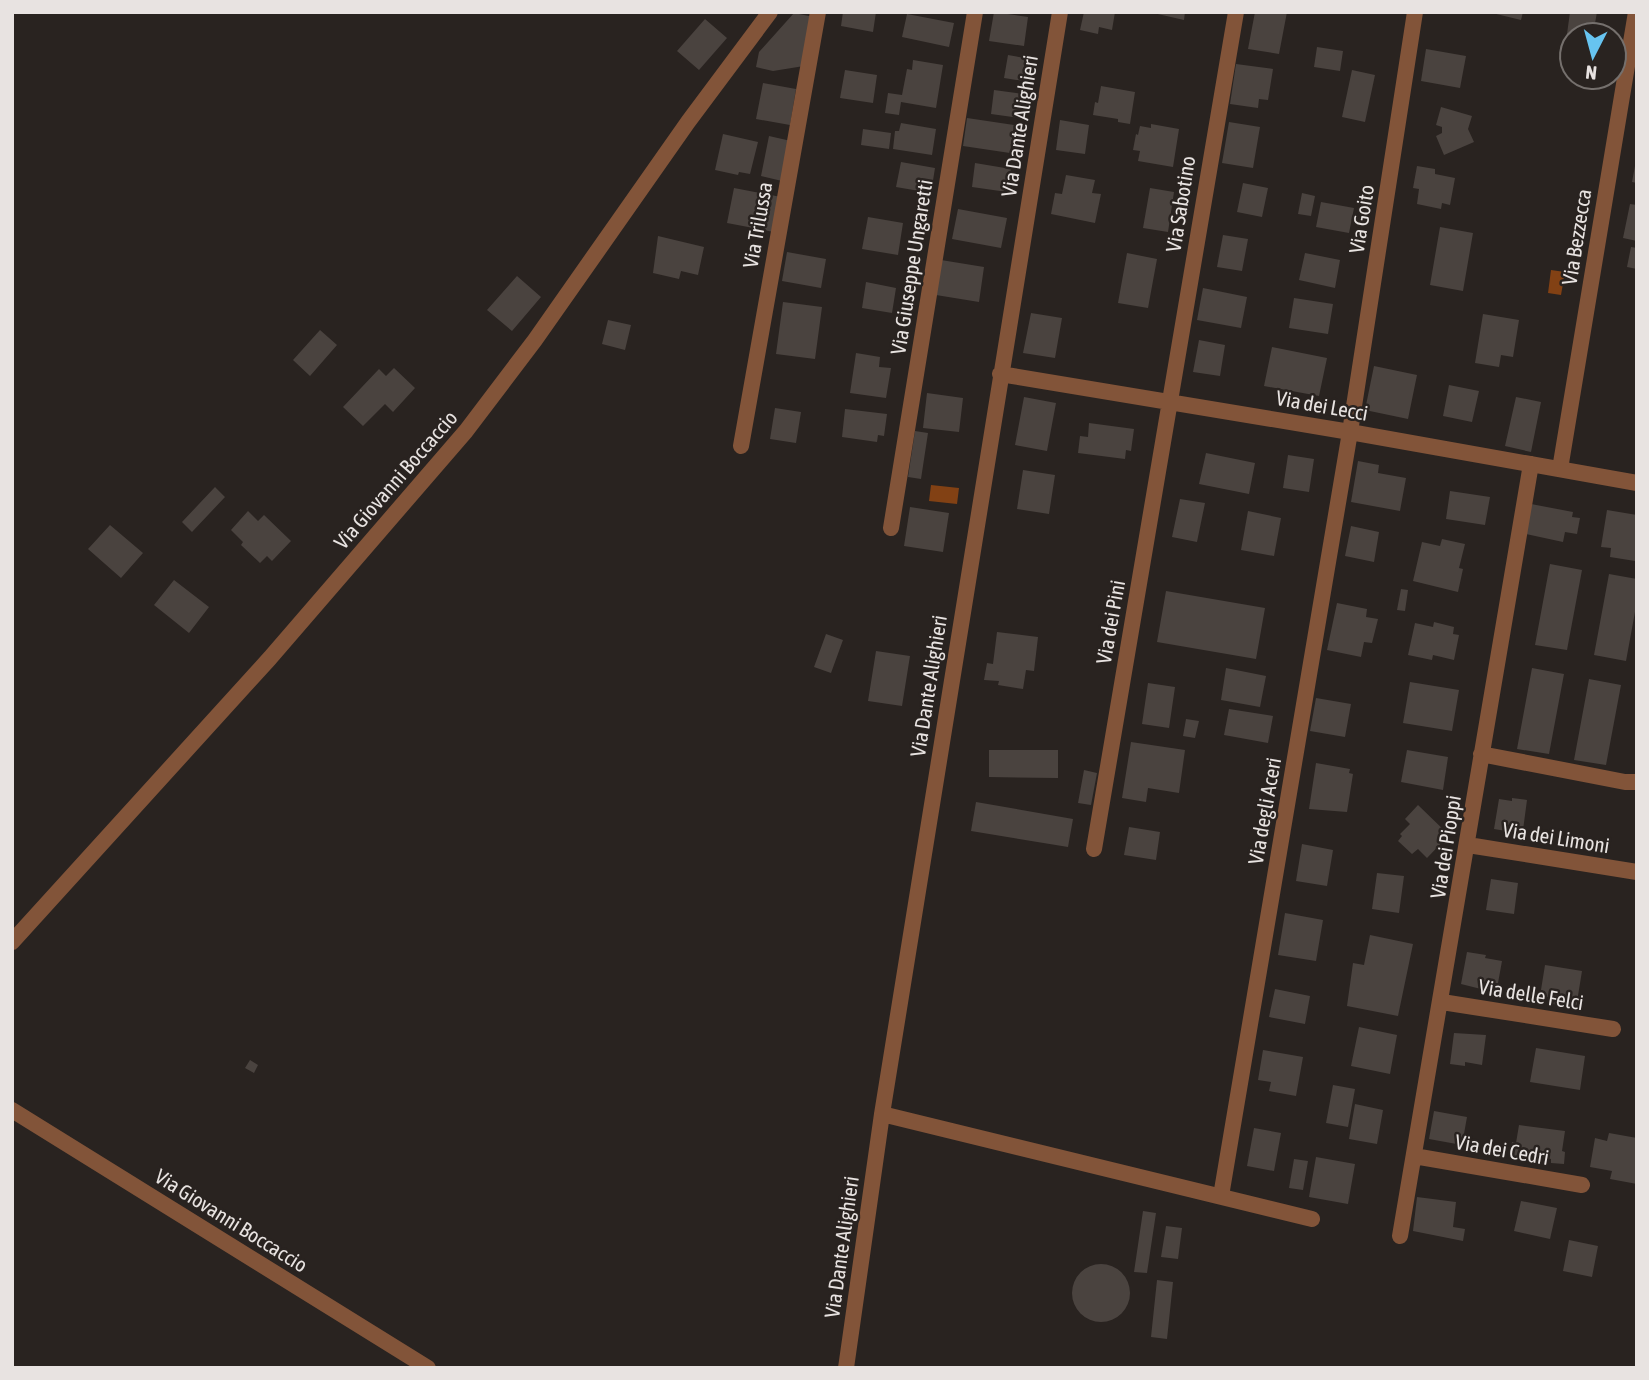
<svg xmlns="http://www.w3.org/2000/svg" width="1649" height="1380" viewBox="0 0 1649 1380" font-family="'Asap Condensed',sans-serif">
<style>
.water{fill:#824114}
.building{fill:#4a433f}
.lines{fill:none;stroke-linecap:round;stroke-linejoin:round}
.minor{stroke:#825439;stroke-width:16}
.labels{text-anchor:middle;stroke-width:5;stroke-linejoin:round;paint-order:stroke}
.street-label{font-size:21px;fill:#e8e3e1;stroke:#292320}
</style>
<rect width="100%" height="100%" fill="#292320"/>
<path class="water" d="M1551 270 1565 272 1561 295 1548 293Z
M931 485 959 488 957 504 929 501Z"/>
<path class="building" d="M843 12H876L873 32 841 26Z
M994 12 1028 17 1024 46 989 41Z
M1084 12H1115L1112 30 1099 27 1098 34 1080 30Z
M1149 12H1185L1184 20Z
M1255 12H1287L1279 54 1248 49Z
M1488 12H1523L1521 20Z
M1570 12H1597L1593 35 1567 34Z
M794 13 814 17 804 66 773 71 756 67 759 52Z
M907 14 954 23 949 47 902 37Z
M705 19 727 38 699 70 677 51Z
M1317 47 1343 51 1340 71 1314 67Z
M1426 49 1466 56 1460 88 1421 81Z
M1008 55 1037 60 1035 72H1032L1030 82 1004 78Z
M913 60 943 65 936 108 901 102 899 115 885 113 888 93 902 95 907 69 912 70Z
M1236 64 1273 69 1268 100 1259 99 1258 108 1230 104Z
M845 70 877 75 873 103 840 98Z
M1352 70 1375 75 1365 122 1342 117Z
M763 83 796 89 790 125 756 119Z
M1101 86 1135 92 1130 124 1118 122V119L1093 115 1095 102 1098 103Z
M994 90 1023 94 1019 118 991 114Z
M1441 107 1472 116 1468 129 1474 142 1444 155 1436 136 1442 133V127L1436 125Z
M967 118 1014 125 1010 153 963 146Z
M1060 120 1089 125 1085 154 1056 150Z
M1229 122 1260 127 1253 168 1222 163Z
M901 123 936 129 932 155 893 149 895 131H899Z
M1151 124 1179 129 1173 167 1138 161 1140 151 1133 150 1136 134 1138 135 1140 126 1151 128Z
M863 129 891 133 889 149 861 145Z
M723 134 758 142 750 174 739 172 738 175 715 170Z
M769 136 791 141 782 181 761 176Z
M901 162 935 168 931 193 896 187Z
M975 163 1011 169 1007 192 972 187Z
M1417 166 1435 169V174L1455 178 1450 205 1442 203 1441 209 1417 204 1419 189 1413 188Z
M1635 166H1637V183L1632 182Z
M1066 175 1095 180 1092 193 1101 194 1095 223 1051 214 1055 193 1062 194Z
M1243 183 1268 188 1262 217 1237 212Z
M734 188 781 197 774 232 727 223Z
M1150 188 1174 192 1168 232 1143 228Z
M1302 193 1315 196 1311 216 1298 214Z
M1321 202 1354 208 1349 233 1316 227Z
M1630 204 1637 205V241L1623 238Z
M958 209 1007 218 1001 248 952 239Z
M868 217 903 223 898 255 862 249Z
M1440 227 1473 233 1463 291 1430 285Z
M1223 235 1248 239 1242 271 1217 267Z
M658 236 704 247 698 275 681 271 679 279 653 273Z
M1631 247 1637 248V269L1627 267Z
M787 252 826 259 821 288 782 281Z
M1127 253 1157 259 1148 308 1118 303Z
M1305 253 1340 260 1335 288 1299 280Z
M941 260 984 267 979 302 936 295Z
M517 276 541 297 512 331 487 310Z
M866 282 896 288 892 313 862 308Z
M1203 288 1247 297 1241 328 1197 320Z
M1294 298 1333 304 1328 334 1289 328Z
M783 302 822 307 815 359 776 354Z
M1031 313 1062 318 1055 358 1023 353Z
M1483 314 1519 320 1513 357 1501 355 1499 367 1475 363Z
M608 320 631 325 625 350 602 344Z
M320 330 337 345 310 376 293 360Z
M1199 340 1225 345 1220 376 1193 372Z
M1272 347 1327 358 1319 396 1264 386Z
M856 353 880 357 879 367 891 368 886 398 850 393Z
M1374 366 1417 375 1408 419 1365 410Z
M394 368 415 388 393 412 385 404 363 426 343 407 379 369 386 376Z
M1449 385 1479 391 1472 422 1443 416Z
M927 393 963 398 959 432 923 428Z
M1024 397 1056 403 1047 451 1015 445Z
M1516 397 1541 402 1531 452 1505 446Z
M775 408 801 412 796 443 770 439Z
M845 409 887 414 884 436 878 435 877 442 842 437Z
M1089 423 1134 429 1131 451 1126 450 1125 459 1078 453 1080 436 1088 437Z
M915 431 928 433 921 479 908 477Z
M1206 453 1255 463 1249 494 1199 484Z
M1288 455 1314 459 1309 492 1283 488Z
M1358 461 1379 465 1378 473 1406 478 1400 511 1351 502Z
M1023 470 1055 475 1049 514 1017 509Z
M215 487 225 497 192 532 182 522Z
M1450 491 1490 497 1485 525 1446 519Z
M1180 499 1205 503 1197 542 1172 537Z
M1531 504 1573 512 1572 517 1580 518 1577 534 1565 532 1563 542 1526 534Z
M910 507 949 513 943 552 904 546Z
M1607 510 1637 515 1635 561 1610 557 1611 548 1601 547Z
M248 511 258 521 264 515 291 541 272 561 267 556 260 563 241 545 243 542 231 530Z
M1248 511 1281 518 1274 556 1241 550Z
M110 525 143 553 121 578 88 549Z
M1351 526 1379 532 1374 562 1345 556Z
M1442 539 1465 544 1459 568 1463 569 1458 592 1413 581 1422 542 1440 546Z
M1550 564 1582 570 1567 650 1535 645Z
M1609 574 1637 579V601L1626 661 1594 655Z
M174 580 209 607 189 633 154 605Z
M1401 589 1408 590 1405 611 1397 610Z
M1166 591 1265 608 1256 659 1157 642Z
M1337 603 1367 609 1366 617 1378 619 1372 643 1364 642 1361 657 1327 650Z
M1434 622 1454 627 1453 634 1459 635 1454 660 1433 655 1432 660 1408 655 1415 623 1433 627Z
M997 632 1038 637 1034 671 1026 670 1023 689 998 685 999 681 984 680 987 663 993 664Z
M826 634 843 640 831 673 814 667Z
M876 651 910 656 902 706 868 701Z
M1226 668 1266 676 1260 707 1221 700Z
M1532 668 1564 674 1549 754 1517 749Z
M1589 679 1621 685 1606 765 1574 760Z
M1410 682 1459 690 1452 731 1403 723Z
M1148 683 1175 687 1169 728 1142 724Z
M1316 698 1351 704 1345 737 1310 731Z
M1229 709 1273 716 1268 743 1224 735Z
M1186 719 1199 721 1195 738 1183 736Z
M1131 742 1185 750 1179 793 1148 788 1146 802 1122 798Z
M989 750H1058V778L989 777Z
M1407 750 1448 757 1443 790 1401 782Z
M1316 763 1350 769 1349 773 1353 774 1347 812 1309 809Z
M1084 770 1097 773 1091 805 1078 803Z
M1512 798 1527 800 1523 830 1512 829V832L1494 829 1499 799 1512 801Z
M976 802 1073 819 1068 847 971 831Z
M1418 805 1449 835 1427 858 1418 849 1412 854 1398 841 1402 836 1400 834 1410 824 1405 819Z
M1129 827 1160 832 1156 860 1124 855Z
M1302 844 1333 850 1327 886 1296 881Z
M1377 873 1404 876 1399 913 1372 909Z
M1491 879 1518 883 1514 914 1486 910Z
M1285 913 1323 920 1316 961 1278 955Z
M1370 935 1413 944 1398 1016 1347 1006 1353 963 1364 965Z
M1467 952 1486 955 1485 958 1502 961 1498 983H1495L1493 992 1461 984Z
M1545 965 1582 971 1576 1008 1553 1004 1554 998 1540 996Z
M1275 989 1310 996 1305 1024 1269 1017Z
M1359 1027 1397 1035 1390 1074 1351 1066Z
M1454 1033 1486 1035 1482 1065 1465 1062V1066L1450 1064Z
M1536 1048 1585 1056 1580 1090 1530 1082Z
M1263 1050 1303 1057 1296 1096 1269 1091 1271 1082 1258 1080Z
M250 1060 258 1065 254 1073 245 1068Z
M1333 1085 1355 1089 1348 1127 1326 1123Z
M1355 1104 1383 1110 1377 1144 1349 1139Z
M1434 1111 1467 1117 1462 1145 1429 1139Z
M1519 1125 1565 1131 1562 1151 1565 1152 1564 1164 1551 1163V1159L1524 1155 1523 1158 1510 1156 1512 1142 1516 1143Z
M1254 1128 1281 1133 1274 1171 1247 1166Z
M1609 1133 1637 1138V1184L1610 1179 1612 1171 1590 1167 1595 1138 1607 1141Z
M1316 1157 1355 1164 1348 1204 1309 1197Z
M1294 1159 1308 1161 1303 1190 1289 1188Z
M1417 1197 1456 1202 1453 1227 1465 1229 1463 1241 1413 1231Z
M1521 1201 1557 1208 1550 1239 1514 1231Z
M1143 1211 1156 1213 1147 1273 1134 1272Z
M1166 1226 1182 1228 1178 1259 1161 1257Z
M1569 1240 1598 1246 1592 1277 1563 1271Z
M1072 1293a29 29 0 1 1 58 0a29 29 0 1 1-58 0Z
M1157 1280 1173 1282 1167 1339 1151 1337Z"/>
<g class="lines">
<path class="minor" d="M1000 374 1350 432 1637 483
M741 446 818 12
M1560 469 1636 12
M891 528 975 12
M1481 754 1625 782H1637
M1468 845 1637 872
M1094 849 1236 12
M12 942 270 658 466 431 535 340 688 122 770 12
M1442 1002 1613 1029
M12 1110 428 1368
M882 1114 1312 1219
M1414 1156 1582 1185
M1221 1196 1350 432 1415 12
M1400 1236C1446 979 1486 721 1531 464
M846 1368 882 1114 1060 12"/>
</g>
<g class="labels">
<g class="street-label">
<text transform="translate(1020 126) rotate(-81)" y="7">Via Dante Alighieri</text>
<text transform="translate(1181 204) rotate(-81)" y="7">Via Sabotino</text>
<text transform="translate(1362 219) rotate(-81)" y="7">Via Goito</text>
<text transform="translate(758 225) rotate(-80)" y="7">Via Trilussa</text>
<text transform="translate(1577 237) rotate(-81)" y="7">Via Bezzecca</text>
<text transform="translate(912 267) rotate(-81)" y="7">Via Giuseppe Ungaretti</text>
<text transform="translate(1322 406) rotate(10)" y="7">Via dei Lecci</text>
<text transform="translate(396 480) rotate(-49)" y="7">Via Giovanni Boccaccio</text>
<text transform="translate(1111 622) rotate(-80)" y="7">Via dei Pini</text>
<text transform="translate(929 686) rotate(-81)" y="7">Via Dante Alighieri</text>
<text transform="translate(1265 811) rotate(-80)" y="7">Via degli Aceri</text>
<text transform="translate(1556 838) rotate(9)" y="7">Via dei Limoni</text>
<text transform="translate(1446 847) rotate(-81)" y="7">Via dei Pioppi</text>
<text transform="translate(1531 995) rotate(9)" y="7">Via delle Felci</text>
<text transform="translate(1502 1150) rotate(10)" y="7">Via dei Cedri</text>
<text transform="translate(231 1221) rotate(32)" y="7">Via Giovanni Boccaccio</text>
<text transform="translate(842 1247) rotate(-82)" y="7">Via Dante Alighieri</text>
</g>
</g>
<rect width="1649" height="1380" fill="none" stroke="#e8e3e1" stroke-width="28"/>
<g transform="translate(1593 56) rotate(186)"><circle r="33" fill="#292320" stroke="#75706d" stroke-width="2"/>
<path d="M0-5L12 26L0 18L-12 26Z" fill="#67c4f0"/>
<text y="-10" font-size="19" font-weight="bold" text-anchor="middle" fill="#e8e3e1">N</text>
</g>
</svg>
